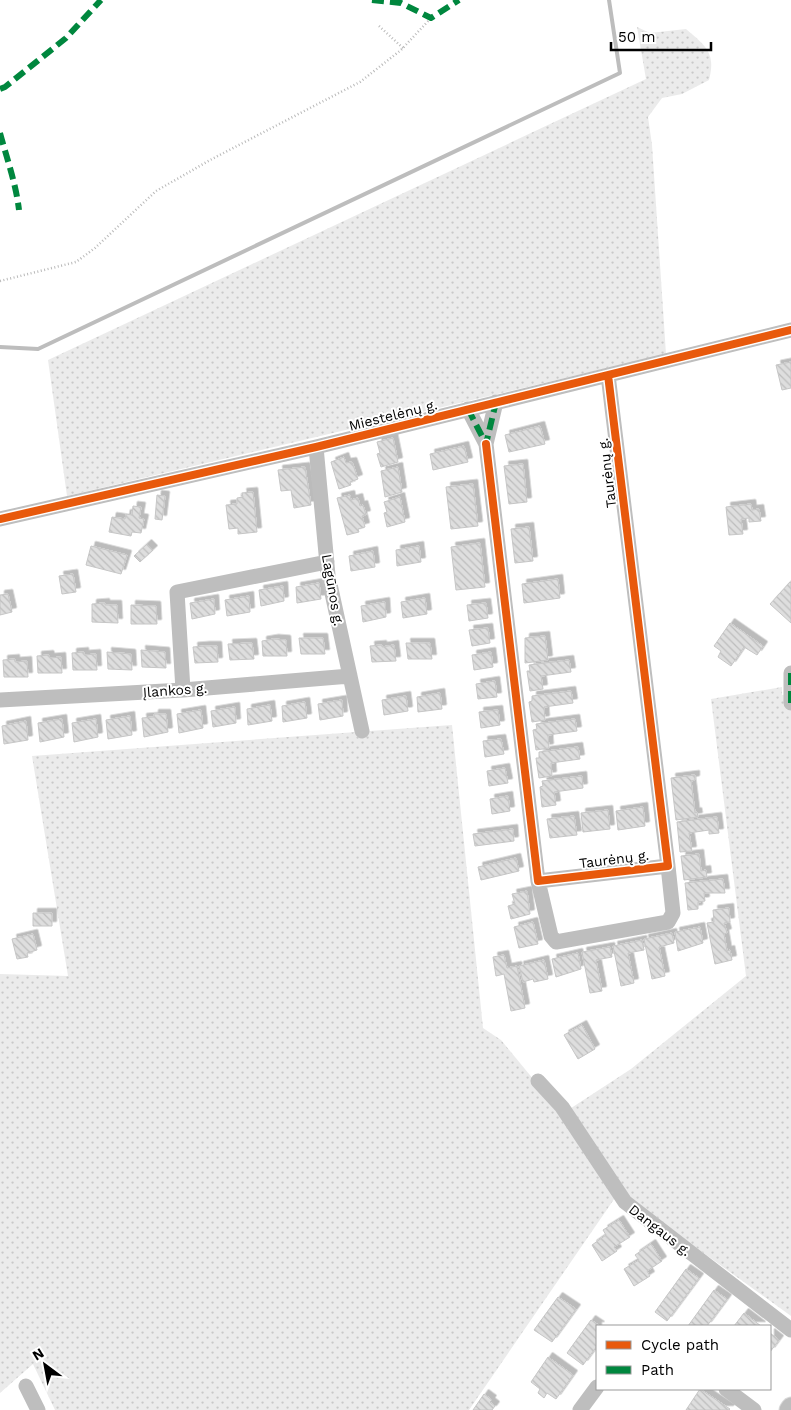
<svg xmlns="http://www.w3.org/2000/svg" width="791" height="1410" viewBox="0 0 791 1410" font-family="'Work Sans',sans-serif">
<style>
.grass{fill:url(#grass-dots)}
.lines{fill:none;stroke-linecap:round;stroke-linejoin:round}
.stream{stroke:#bdbdbd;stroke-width:4}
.building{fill:url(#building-back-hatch);stroke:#c6c6c6;filter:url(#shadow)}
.major-casing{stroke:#dbdbdb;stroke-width:21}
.path{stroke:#b9b9b9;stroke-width:2.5;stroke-dasharray:1 2.5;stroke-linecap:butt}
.minor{stroke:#bebebe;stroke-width:15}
.major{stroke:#bebebe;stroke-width:19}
.quiet{stroke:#00873e;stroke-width:6;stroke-dasharray:12 6;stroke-linecap:butt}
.cycleway-casing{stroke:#fff;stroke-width:11}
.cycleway{stroke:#e8590c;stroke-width:8}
.labels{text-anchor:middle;stroke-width:4;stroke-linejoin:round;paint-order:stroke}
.street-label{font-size:14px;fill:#000;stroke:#fff}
</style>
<defs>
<pattern id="grass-dots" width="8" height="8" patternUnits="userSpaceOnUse" patternTransform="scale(1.25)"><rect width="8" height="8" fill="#ebebeb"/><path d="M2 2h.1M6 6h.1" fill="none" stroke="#c8c8c8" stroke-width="1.8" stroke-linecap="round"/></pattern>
<pattern id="building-back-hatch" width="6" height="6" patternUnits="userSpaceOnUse" patternTransform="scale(1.25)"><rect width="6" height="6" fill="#dedede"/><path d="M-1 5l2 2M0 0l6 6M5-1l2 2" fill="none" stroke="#bdbdbd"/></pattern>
<filter id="shadow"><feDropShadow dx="4.5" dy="-4.5" stdDeviation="0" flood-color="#0004"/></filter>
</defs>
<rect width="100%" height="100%" fill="#fff"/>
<path class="grass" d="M637 27 650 33 686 29C706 46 716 53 709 80L682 94 662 98 648 117 652 145 666 354 67 496 48 360 646 79Z
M782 687V695L791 694V1316L619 1192 469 1410H55L33 1364 0 1393V974L68 976 32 756 452 725 483 1028 501 1040 562 1114 631 1069 746 976 711 699Z"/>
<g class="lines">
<path class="stream" d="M0 347 38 349 620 73 609 0"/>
</g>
<path class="building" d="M791 362V388L782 390 776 365Z
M540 426 545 444 509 452 505 435Z
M393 438 398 462 381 467 377 454 380 453 377 442Z
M464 446 468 462 433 470 430 454Z
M344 457 346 463 352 462 358 479 350 482 351 485 339 489 331 462Z
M523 464 527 502 509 504 504 466Z
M305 467 311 505 294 508 291 490 281 491 278 470Z
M398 467 402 492 385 497 381 471Z
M473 484 478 526 451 529 446 487Z
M253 492 257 532 238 534V528L229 529 226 505 237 504V498L243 497 242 493Z
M157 495 165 496 162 520 155 519Z
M350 495 351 500 358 498 360 506 363 505 366 515 362 516 365 527 358 529 359 532 347 535 337 498Z
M400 497 405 522 387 527 384 513 387 512 384 502Z
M751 504 752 510 759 509 761 521 749 522V518L741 519 743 534 729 535 726 507Z
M133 506 141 507 139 518 144 519 141 533 132 532 131 536 109 532 112 517 125 519 126 514 132 515Z
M529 527 533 561 515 563 511 529Z
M480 543 485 587 456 590 451 547Z
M147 544 153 550 140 562 134 556Z
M91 546 127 555 121 574 86 565Z
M419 546 421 562 397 566 396 550Z
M373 551 375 567 351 571 349 556Z
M73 574 76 592 62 594 59 576Z
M558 579 560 598 524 603 522 584Z
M790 582 791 583V623L770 604Z
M319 583 321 599 297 603 296 587Z
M283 586 284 601 261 606 259 590Z
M8 594 12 612 0 615V595Z
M249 596 250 612 227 616 225 600Z
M425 598 427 614 403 618 401 602Z
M214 599 215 614 192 619 190 603Z
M385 602 386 617 363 622 361 606Z
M105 603V605H117L118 623 92 622V604Z
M486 603 488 618 469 621 467 605Z
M131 605 156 606 157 624H131Z
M730 623 763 646 757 655 744 647 731 666 718 657 721 651 714 646Z
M488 628 490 643 472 646 469 630Z
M545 636 548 660 525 663V638Z
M299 638H323L325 654H301Z
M274 639 286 640 287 656H263L262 641Z
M252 643 254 659 230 660 228 644Z
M406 643H430L432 659H408Z
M382 645V647L394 645 396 661 372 662 370 646Z
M205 646H217L218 662 195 663 193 647Z
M141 650 165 652 166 668 142 667Z
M84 652V655L96 654 97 670H73L72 653Z
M107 652 131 654 132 670 108 669Z
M491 652 493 667 474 670 472 655Z
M49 655 50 658 61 657 62 673H38L37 656Z
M15 659V662L27 661 28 677H4L3 660Z
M569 660 571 672 541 676 543 689 530 691 527 671H530L529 665Z
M495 681 497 697 478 699 476 684Z
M571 691 573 703 544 707 545 720 532 722 529 702 532 701V696Z
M440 693 442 709 418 712 417 697Z
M406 696 408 711 384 715 382 700Z
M342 700 343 716 320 720 318 704Z
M305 702 307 718 283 722 282 706Z
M270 705 272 721 248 725 247 709Z
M235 707 236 723 213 727 211 711Z
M201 710 203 728 179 733 177 714Z
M498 710 500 725 481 728 479 712Z
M154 714H166L168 732 144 737 142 718 154 717Z
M130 716 132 735 108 739 106 720Z
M62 719 64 737 40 742 38 723Z
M96 719 98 737 74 742 72 723Z
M575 719 577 731 548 735 549 748 536 750 533 730 537 729 536 724Z
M26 721 28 740 4 744 2 726Z
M501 739 504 754 485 757 483 741Z
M578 747 580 759 551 763 552 776 539 778 536 758H539V752Z
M505 768 508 783 489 786 487 771Z
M695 775V780L691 781 695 813 697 812 698 817 676 820 671 778Z
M582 776 583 788 554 792 556 805 542 807 540 787 543 786 542 781Z
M508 796 510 811 492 814 490 799Z
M643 807 645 826 618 830 616 811Z
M608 810 610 829 583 832 581 813Z
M574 816 577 835 550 838 547 819Z
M717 817 719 833 709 834V830L689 833 692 851 680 852 677 822Z
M513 829 514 841 475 846 473 834Z
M699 854 701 871 706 870 707 877 684 880 681 856Z
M516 858 519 871 481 880 478 867Z
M723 879 725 893H704L705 901 698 902V909L688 910 685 883Z
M527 891 530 914 511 919 508 906 515 904 512 894Z
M729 908 730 922 724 923 727 933 724 934 727 951 730 950 732 960 715 964 707 923 714 922 713 910Z
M33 913H52V926H33Z
M533 922 538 944 519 948 514 927Z
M700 927 703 943 678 951 675 932Z
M672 933 674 943 659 947 665 976 652 979 644 939Z
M33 934 37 950 27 953 28 957 17 959 12 939Z
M642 940 644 950 628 953 634 983 621 986 613 946Z
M610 947 612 957 596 960 602 991 590 993 582 952Z
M578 953 581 969 556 977 552 959Z
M504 955 507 968 517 966 525 1008 511 1011 504 974 496 976 493 957Z
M544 960 548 979 534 982 533 979 523 982 519 966Z
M582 1025 595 1049 578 1059 564 1035Z
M619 1220 630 1237 614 1247 617 1251 602 1261 592 1245 606 1235 603 1230Z
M651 1244 662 1261 647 1271 650 1276 634 1286 624 1269 639 1260 635 1255Z
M686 1269 699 1278 667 1321 655 1312Z
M714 1290 727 1299 707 1326H688Z
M558 1297 576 1309 552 1342 534 1330Z
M744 1313 761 1326H734Z
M591 1320 600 1326H597V1346L583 1365 567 1353Z
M770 1333 779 1340 770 1352Z
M548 1357 573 1375 556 1399 547 1393 544 1398 538 1393 540 1389 531 1382Z
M700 1389 730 1409 729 1410H686Z
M484 1394 492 1400 490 1402 495 1406 492 1410H473Z"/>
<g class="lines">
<g class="major-casing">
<path id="major" d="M789 1410 791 1407"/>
</g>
<path class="path" d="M379 26 403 48
M0 281 76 262 95 248 156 191 212 159 360 82 401 50 431 18"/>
<path class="minor" d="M468 409 486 444 496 402
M486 444 538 881 668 866 608 375
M316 447 328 575 362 731
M0 519 316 447 791 330
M791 673V703
M183 690 177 592 327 562
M0 700 183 690 350 676
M538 881 551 936 556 942 668 922 673 913 668 866
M538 1081 562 1107 625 1202 791 1330
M26 1386 38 1410
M726 1389 754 1410
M580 1410 597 1387"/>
<use href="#major" class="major"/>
<path class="quiet" d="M372 0 401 3 431 18 459 0
M0 89 5 87 66 38 101 0
M0 133C7 159 16 184 19 210
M468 409 486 444 496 402
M791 673V703"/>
<g class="cycleway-casing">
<path id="cycleway" d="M486 444 538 881 668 866 608 375
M0 519 316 447 791 330"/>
</g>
<use href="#cycleway" class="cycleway"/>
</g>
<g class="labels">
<g class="street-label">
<text transform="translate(393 415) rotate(-14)" y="5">Miestelėnų g.</text>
<text transform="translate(607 473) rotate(-97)" y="5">Taurėnų g.</text>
<text transform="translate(333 590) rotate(80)" y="5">Lagūnos g.</text>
<text transform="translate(175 690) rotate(-4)" y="5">Įlankos g.</text>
<text transform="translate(614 859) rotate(-7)" y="5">Taurėnų g.</text>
<text transform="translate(660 1230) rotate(38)" y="5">Dangaus g.</text>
</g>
</g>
<rect x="596" y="1325" width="175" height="65" fill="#ffffff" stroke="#999999"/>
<rect x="606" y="1341" width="25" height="8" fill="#e8590c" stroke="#999999"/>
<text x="641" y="1350" font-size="15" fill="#000000">Cycle path</text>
<rect x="606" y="1366" width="25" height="8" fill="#00873e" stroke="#999999"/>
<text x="641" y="1375" font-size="15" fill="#000000">Path</text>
<g transform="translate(45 1365) rotate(328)" stroke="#ffffff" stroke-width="4" paint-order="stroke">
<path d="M0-4L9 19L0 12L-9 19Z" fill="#000000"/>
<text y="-8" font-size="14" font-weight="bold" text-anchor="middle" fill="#000000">N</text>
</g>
<path d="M611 42v8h100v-8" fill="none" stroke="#000000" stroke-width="2.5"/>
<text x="618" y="42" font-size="15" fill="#000000" stroke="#ffffff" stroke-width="4" paint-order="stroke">50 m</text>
</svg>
